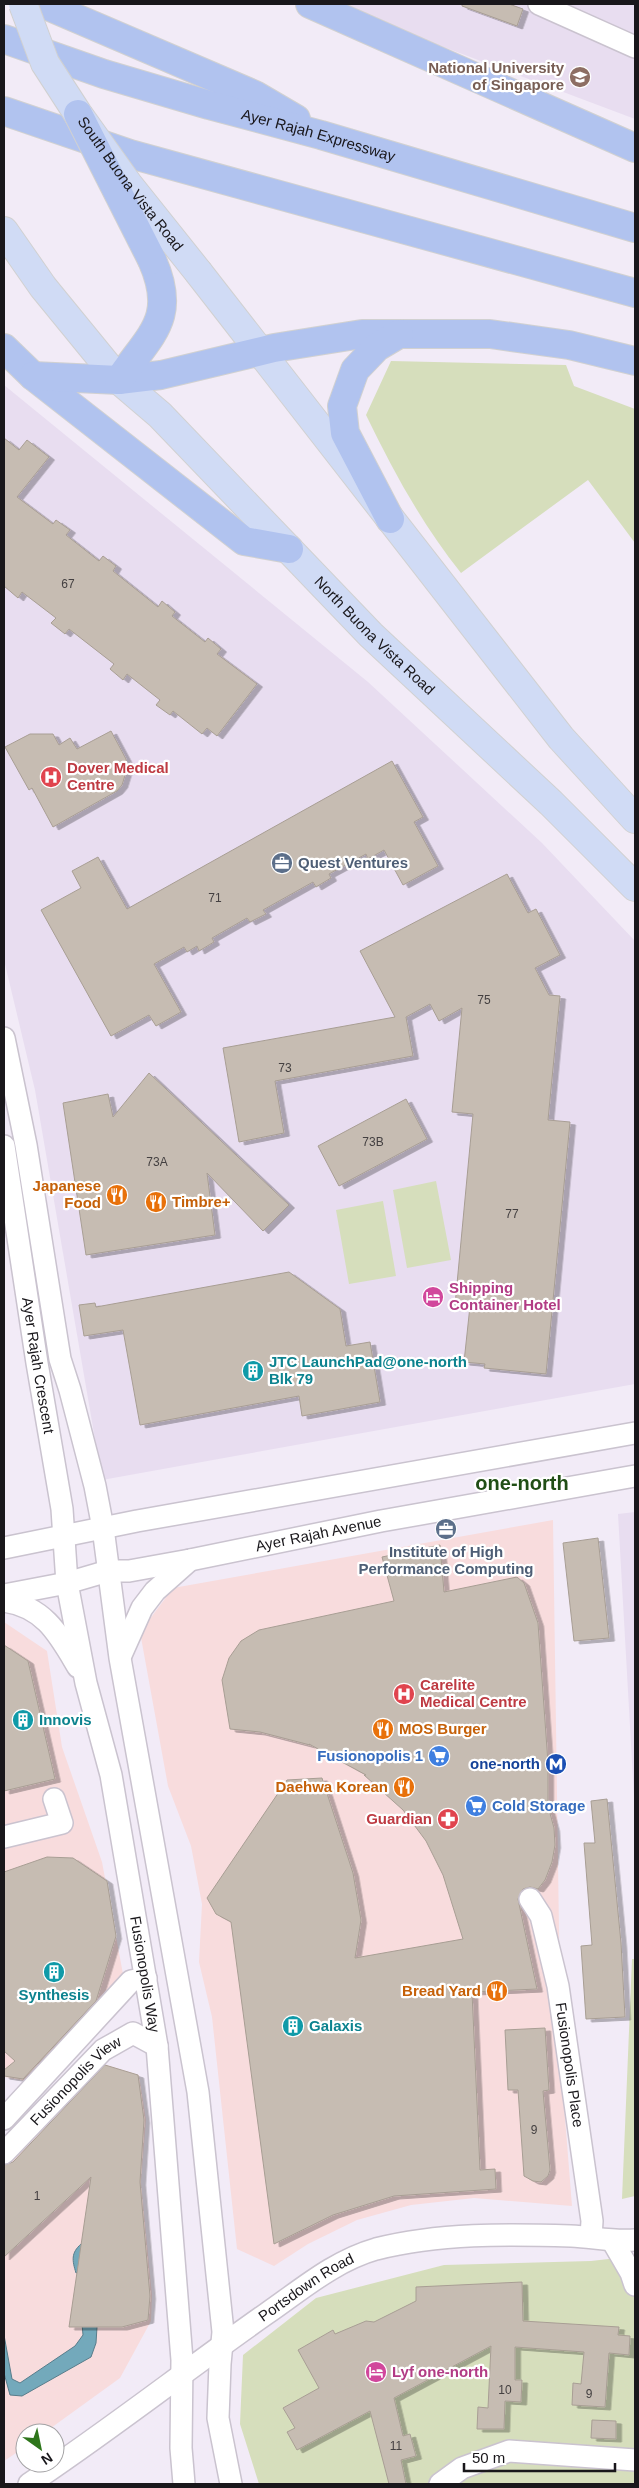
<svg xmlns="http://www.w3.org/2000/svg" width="639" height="2488" viewBox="0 0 639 2488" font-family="Arial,sans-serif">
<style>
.commercial{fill:#f8dcdd}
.built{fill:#e8ddf0}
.green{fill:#d6debc}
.water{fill:#73a9bb;stroke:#587d8b}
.building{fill:#c6bcb2;stroke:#a89e94;filter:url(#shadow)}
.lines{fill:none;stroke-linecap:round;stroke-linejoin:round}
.minor-casing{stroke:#cac3cf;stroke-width:24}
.major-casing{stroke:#d1d1d1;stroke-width:30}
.highway-casing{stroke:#d1d1d1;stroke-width:30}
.minor{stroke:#fff;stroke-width:21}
.major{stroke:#d0dbf5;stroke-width:28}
.highway{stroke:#b1c3ef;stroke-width:28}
.major-bridge-casing{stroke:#d1d1d1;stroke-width:30;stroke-linecap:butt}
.highway-bridge-casing{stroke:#d1d1d1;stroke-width:30;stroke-linecap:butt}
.major-bridge{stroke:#d0dbf5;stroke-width:28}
.highway-bridge{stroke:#b1c3ef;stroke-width:28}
.labels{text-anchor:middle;stroke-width:4.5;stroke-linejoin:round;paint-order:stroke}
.number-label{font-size:12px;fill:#444041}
.education-label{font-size:15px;font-weight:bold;fill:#785e54;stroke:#fff;text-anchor:end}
.street-label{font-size:15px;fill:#19171b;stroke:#fff}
.health-label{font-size:15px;font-weight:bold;fill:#be3a42;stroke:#fff;text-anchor:start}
.service-label{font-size:15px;font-weight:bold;fill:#4e5e75;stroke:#fff;text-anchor:start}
.food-label{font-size:15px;font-weight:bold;fill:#c56008;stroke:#fff;text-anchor:end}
.hotel-label{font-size:15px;font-weight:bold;fill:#b23c85;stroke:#fff;text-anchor:start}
.culture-label{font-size:15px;font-weight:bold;fill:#0d838f;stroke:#fff;text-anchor:start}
.shop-label{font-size:15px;font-weight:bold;fill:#366cbe;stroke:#fff;text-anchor:end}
.transit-label{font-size:15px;font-weight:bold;fill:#164399;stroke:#fff;text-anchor:end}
.district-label{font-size:20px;font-weight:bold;fill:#204e15;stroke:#fff}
</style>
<defs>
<filter id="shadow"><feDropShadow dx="5.5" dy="3" stdDeviation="0" flood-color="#0004"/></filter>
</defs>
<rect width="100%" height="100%" fill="#f2ebf7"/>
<path class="commercial" d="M553 1520 561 2068 572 2206 474 2198 411 2205 357 2220 308 2244 274 2266 237 2249 212 2017 199 1962 202 1904 191 1846 168 1786 140 1632 173 1588Z
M4 1622 47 1651 62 1747 102 1862 123 1974 26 2081 4 2077Z
M100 2063 139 2075 146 2120 141 2182 152 2295 151 2321 120 2378 44 2433H25V2447L4 2461V2164Z"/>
<path class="built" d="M346 4H635V119L433 43Z
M4 385 368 682 542 843 635 941V1384L102 1480 35 1090 4 960Z
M635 1512V1815L618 1514Z"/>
<path class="green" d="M391 361 566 365 574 386 635 409V543L588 480 461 573C422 524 393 471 366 415Z
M436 1181 451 1260 407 1268 393 1190Z
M383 1201 396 1276 349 1284 336 1210Z
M632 1959H635V2196L622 2199Z
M635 2256V2484H259L240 2424 243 2355 316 2298 444 2265 591 2261Z"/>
<path class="water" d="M81 2244 90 2245 96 2266 76 2273C72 2260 71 2253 81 2244Z
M78 2278 98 2311 96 2343 91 2357 22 2396 10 2395 4 2373V2335L12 2379 20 2383 75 2346 83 2335Z"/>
<path class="building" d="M462 4H509L523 9 517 26 462 6Z
M4 438 19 450 27 440 49 457 17 497 53 524 56 520 70 530 66 535 99 561 103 556 116 566 113 571 158 607 162 601 175 612 172 616 205 642 208 638 221 649 217 654 257 684 217 736 207 728 202 734 173 711 170 715 156 705 160 700 127 674 123 680 110 669 114 664 69 629 65 634 51 623 56 618 22 592 18 598 4 586Z
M111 731 126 759 127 769 122 785 117 791 53 827 32 788 29 790 5 747 30 734H53L59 745 70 738 77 749Z
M392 761 423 817 414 822 438 866 403 885 384 850 368 859 366 854 329 874 331 878 316 887 313 882 263 910 266 914 250 922 247 918 212 938 214 942 199 951 197 946 187 952 184 947 154 964 181 1012 156 1026 149 1015 111 1036 41 910 81 888 72 871 98 857 127 909Z
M507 874 528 913 536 909 560 955 535 968 549 995 560 996 548 1120 570 1122 546 1374 484 1368 485 1364 464 1362 470 1306 455 1305 473 1114 452 1112 462 1008 439 1021 430 1004 406 1017 413 1056 275 1081 284 1133 239 1142 223 1048 395 1017 360 951Z
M149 1073 289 1205 263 1231 207 1173 215 1235 86 1255 63 1103 108 1094 113 1117Z
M406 1099 427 1139 339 1186 318 1146Z
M289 1272 340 1309 346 1346 370 1342 380 1402 302 1416 299 1396 140 1425 123 1330 84 1336 79 1305 95 1303 96 1307Z
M598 1538 609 1638 574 1641 563 1543Z
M440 1545 444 1592 517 1577 524 1583 538 1623 548 1763V1806L554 1828 555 1845 552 1862 545 1880 538 1889 530 1887 523 1889 518 1899 537 1989 472 1992 480 2170 495 2169 496 2189 394 2196 333 2215 274 2244 231 1922 216 1914 207 1898 287 1780 322 1778 353 1873 361 1920 355 1958 463 1939 443 1875 426 1841 403 1810 364 1775H366L309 1744 310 1745 260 1732 230 1729 222 1680 229 1658 241 1641 259 1630 394 1601 382 1557Z
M4 1645 28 1661 55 1779 4 1791Z
M607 1799 621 1943 625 2017 586 2019 581 1946 592 1945 584 1843H595L591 1801Z
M47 1857 73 1858 107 1881 116 1936 96 2001 23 2079 4 2076V2070L15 2061 4 2051V1872Z
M545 2028 549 2090 543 2091 550 2170 548 2176 541 2182 533 2181 524 2176 518 2090H508L505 2030Z
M105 2065 138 2075 144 2120 140 2182 150 2296 148 2320 122 2327H69L91 2177 4 2257V2165L13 2162Z
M522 2282 523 2321 619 2327 618 2335 630 2336 629 2355 609 2353 605 2407 572 2405 573 2383 581 2384 584 2352 515 2347V2380H522L521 2402 505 2401 504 2429H477L478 2407 488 2408 491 2346 394 2398 403 2436 410 2434 416 2456 401 2460 406 2484H389L370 2411 297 2450 287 2432 295 2428 283 2408 319 2388 298 2350 333 2330 335 2334 366 2321 374 2322 416 2301V2287Z
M592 2420 616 2421V2439L591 2438Z"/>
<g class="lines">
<g class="minor-casing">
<g id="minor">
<path d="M539 4 635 47"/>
<path d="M4 1038 26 1145 60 1359 70 1390 95 1486 103 1528 120 1658 198 2092 223 2332 220 2364 218 2418 231 2484"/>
<path id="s1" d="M4 1146 37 1363 62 1509 67 1583 86 1683 111 1775 157 2046 182 2360 181 2448 184 2484"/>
<path d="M4 1548 137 1521 635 1433"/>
<path id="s2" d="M4 1595 67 1583 108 1571H129L190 1560 381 1521 635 1476"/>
<path d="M4 1601C45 1607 59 1635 78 1667"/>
<path d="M121 1655 142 1608 155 1591 190 1560"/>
<path d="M4 1837 62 1823 54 1799"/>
<path id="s3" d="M530 1899 541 1916 558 1986 592 2221 591 2237"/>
<path d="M4 2119 131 1981 146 1978"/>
<path id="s4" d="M4 2153 103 2050 133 2033 157 2046"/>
<path d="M613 2242 631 2273 635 2285"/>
<path id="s5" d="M29 2484C110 2430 186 2370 266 2314 301 2290 334 2261 376 2249 439 2233 507 2234 571 2236 593 2237 613 2242 635 2240"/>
<path d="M440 2484 462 2468 509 2451 635 2460"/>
</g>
</g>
<g class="major-casing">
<g id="major">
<path id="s6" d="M4 231 43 287 119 380 160 415 371 635 551 803 635 887"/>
<path d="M199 273 561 738 635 819"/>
</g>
</g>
<g class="highway-casing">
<g id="highway">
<path d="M43 4 255 95 296 119"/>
<path d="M310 4 635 148"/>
<path id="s7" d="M4 39 104 74 209 105 321 135 635 228"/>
<path d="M4 111 130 154 635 293"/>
<path d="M4 348 33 376 244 541 289 549"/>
<path d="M33 376 119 380 161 375 274 348 362 334H490L569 345 635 361"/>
<path d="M119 380C150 334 178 319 152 260"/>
<path d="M390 519 345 433 342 406 355 370 377 347 399 334"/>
</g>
</g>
<use href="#minor" class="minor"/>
<use href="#major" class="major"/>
<use href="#highway" class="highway"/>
<g class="major-bridge-casing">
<g id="major-bridge">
<path id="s8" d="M23 4 45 63 78 114 128 184 199 273"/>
</g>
</g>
<g class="highway-bridge-casing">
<path id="highway-bridge" d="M78 114 152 260"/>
</g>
<use href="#major-bridge" class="major-bridge"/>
<use href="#highway-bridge" class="highway-bridge"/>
</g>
<defs>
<g id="university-disc" transform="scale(1.125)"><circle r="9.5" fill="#8d6e63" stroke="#fff"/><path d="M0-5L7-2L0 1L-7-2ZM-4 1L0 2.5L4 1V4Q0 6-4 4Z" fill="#fff"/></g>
<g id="hospital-disc" transform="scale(1.125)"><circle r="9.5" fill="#e0444e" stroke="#fff"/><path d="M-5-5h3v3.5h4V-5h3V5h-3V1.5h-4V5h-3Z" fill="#fff"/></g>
<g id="office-disc" transform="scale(1.125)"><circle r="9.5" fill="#5c6f8a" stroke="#fff"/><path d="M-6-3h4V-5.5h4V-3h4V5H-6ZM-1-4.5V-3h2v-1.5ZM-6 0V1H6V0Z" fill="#fff"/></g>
<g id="restaurant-disc" transform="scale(1.125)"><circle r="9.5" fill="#e8710a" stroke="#fff"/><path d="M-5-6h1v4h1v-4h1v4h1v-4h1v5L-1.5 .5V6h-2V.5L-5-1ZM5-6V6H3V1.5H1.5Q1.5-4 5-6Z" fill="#fff"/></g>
<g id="hotel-disc" transform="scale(1.125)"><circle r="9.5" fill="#d1479c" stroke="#fff"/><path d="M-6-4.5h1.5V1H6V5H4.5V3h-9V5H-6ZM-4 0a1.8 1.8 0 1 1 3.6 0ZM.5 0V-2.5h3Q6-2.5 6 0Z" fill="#fff"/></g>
<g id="building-disc" transform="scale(1.125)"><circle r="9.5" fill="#0f9aa8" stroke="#fff"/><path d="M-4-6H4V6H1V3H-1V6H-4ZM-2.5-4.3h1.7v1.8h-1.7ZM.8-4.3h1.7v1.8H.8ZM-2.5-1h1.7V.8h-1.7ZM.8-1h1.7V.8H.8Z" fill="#fff"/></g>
<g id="supermarket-disc" transform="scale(1.125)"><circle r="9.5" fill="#3f7fe0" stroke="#fff"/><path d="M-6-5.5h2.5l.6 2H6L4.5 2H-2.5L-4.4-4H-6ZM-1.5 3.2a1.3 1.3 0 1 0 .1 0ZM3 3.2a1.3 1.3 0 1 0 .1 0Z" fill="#fff"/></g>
<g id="metro-disc" transform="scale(1.125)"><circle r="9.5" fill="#1a4fb4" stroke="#fff"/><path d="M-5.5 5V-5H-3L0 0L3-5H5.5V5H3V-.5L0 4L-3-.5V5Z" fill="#fff"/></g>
<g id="pharmacy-disc" transform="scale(1.125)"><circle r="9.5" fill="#e0444e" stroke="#fff"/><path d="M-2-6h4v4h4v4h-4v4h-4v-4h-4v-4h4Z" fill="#fff"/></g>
</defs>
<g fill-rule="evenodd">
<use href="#university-disc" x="580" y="77"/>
<use href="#hospital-disc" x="51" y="777"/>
<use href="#office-disc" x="282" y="863"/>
<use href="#restaurant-disc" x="117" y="1195"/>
<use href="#restaurant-disc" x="156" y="1202"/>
<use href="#hotel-disc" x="433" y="1297"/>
<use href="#building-disc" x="253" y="1371"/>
<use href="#office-disc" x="446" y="1529"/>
<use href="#hospital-disc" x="404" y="1694"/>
<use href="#building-disc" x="23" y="1720"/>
<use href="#restaurant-disc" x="383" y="1729"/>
<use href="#supermarket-disc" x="439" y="1756"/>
<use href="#metro-disc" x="556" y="1764"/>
<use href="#restaurant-disc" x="404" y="1787"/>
<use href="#supermarket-disc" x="476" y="1806"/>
<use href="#pharmacy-disc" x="448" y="1819"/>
<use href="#building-disc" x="54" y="1972"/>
<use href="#restaurant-disc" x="497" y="1991"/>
<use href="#building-disc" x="293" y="2026"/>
<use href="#hotel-disc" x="376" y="2372"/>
</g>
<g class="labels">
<g class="number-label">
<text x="68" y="588">67</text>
<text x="215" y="902">71</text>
<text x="484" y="1004">75</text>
<text x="285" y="1072">73</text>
<text x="373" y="1146">73B</text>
<text x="157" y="1166">73A</text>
<text x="512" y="1218">77</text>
<text x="534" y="2134">9</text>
<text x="37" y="2200">1</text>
<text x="505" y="2394">10</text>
<text x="589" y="2398">9</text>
<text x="396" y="2450">11</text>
</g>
<g class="education-label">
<text x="564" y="73">National University<tspan x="564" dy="17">of Singapore</tspan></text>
</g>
<g class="street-label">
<text dy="5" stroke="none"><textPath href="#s7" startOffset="329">Ayer Rajah Expressway</textPath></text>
<text dy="5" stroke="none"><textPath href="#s8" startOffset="211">South Buona Vista Road</textPath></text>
<text dy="5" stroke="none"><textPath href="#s6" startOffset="550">North Buona Vista Road</textPath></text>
<text dy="5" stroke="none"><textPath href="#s1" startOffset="222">Ayer Rajah Crescent</textPath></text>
<text dy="5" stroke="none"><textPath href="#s2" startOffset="321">Ayer Rajah Avenue</textPath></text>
<text dy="5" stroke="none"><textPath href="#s1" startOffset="841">Fusionopolis Way</textPath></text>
<text dy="5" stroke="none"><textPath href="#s3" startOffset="172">Fusionopolis Place</textPath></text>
<text dy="5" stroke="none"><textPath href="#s4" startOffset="102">Fusionopolis View</textPath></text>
<text dy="5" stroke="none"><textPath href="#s5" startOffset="340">Portsdown Road</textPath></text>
</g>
<g class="health-label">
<text x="67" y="773">Dover Medical<tspan x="67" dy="17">Centre</tspan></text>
<text x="420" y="1690">Carelite<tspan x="420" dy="17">Medical Centre</tspan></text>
<text x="432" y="1824" text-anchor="end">Guardian</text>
</g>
<g class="service-label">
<text x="298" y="868">Quest Ventures</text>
<text x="446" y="1557" text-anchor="middle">Institute of High<tspan x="446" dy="17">Performance Computing</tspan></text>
</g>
<g class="food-label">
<text x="101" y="1191">Japanese<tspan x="101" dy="17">Food</tspan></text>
<text x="172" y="1207" text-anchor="start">Timbre+</text>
<text x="399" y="1734" text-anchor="start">MOS Burger</text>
<text x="388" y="1792">Daehwa Korean</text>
<text x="481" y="1996">Bread Yard</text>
</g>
<g class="hotel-label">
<text x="449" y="1293">Shipping<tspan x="449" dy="17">Container Hotel</tspan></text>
<text x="392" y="2377">Lyf one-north</text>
</g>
<g class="culture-label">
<text x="269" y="1367">JTC LaunchPad@one-north<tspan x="269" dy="17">Blk 79</tspan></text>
<text x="39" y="1725">Innovis</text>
<text x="54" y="2000" text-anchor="middle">Synthesis</text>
<text x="309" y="2031">Galaxis</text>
</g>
<g class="shop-label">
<text x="423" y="1761">Fusionopolis 1</text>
<text x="492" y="1811" text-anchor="start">Cold Storage</text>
</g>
<g class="transit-label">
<text x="540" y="1769">one-north</text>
</g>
<g class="district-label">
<text x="522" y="1490">one-north</text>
</g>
</g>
<rect width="639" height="2488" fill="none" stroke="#19171b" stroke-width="10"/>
<g transform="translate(40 2448) rotate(147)"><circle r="24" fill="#ffffff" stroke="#a3a2a4"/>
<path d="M0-4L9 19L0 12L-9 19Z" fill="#2e761b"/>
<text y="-8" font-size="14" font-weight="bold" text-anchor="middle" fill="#19171b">N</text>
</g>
<path d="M464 2463v8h151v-8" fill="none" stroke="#19171b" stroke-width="2.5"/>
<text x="472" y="2463" font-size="15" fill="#19171b" stroke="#ffffff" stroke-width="4" paint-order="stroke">50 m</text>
</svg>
